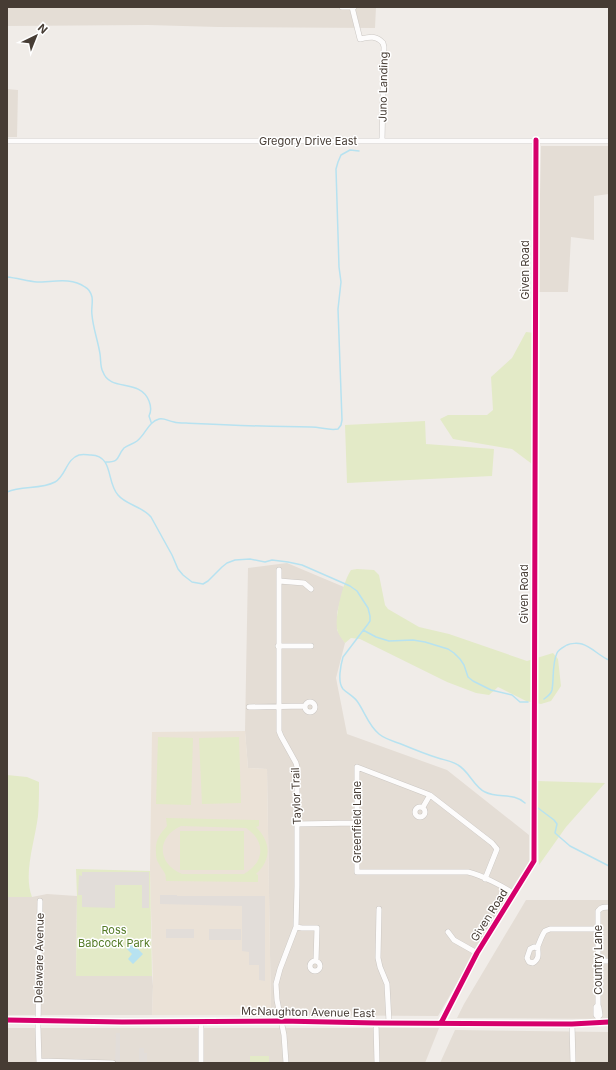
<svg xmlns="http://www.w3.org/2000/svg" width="616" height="1070" viewBox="0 0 616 1070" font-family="Inter,sans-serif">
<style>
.residential{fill:#e4ddd5}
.education{fill:#ebe2d7}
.green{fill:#e3eac7;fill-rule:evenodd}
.parking{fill:#e2ddd9}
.water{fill:#b7e2f0}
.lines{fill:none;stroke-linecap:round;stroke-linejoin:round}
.stream{stroke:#b7e2f0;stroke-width:1.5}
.minor-casing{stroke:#ccc8c4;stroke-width:6}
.major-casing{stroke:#d3c5b5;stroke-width:7}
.minor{stroke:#fdfcfc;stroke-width:5}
.major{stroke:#f1eae2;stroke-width:6}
.cycleway-casing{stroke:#fff;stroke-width:8}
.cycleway{stroke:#d6006c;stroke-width:5}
.labels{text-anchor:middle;stroke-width:3;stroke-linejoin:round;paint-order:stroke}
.street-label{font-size:11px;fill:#463c34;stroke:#fff}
.park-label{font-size:11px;fill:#537a25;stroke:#fff}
</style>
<rect width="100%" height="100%" fill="#f0ece8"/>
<path class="residential" d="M7 7H376L375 28 218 27 148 25 7 26Z
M7 89 18 90 17 137H7Z
M541 146H609V194L594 196V240L571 237 568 292H538Z
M287 563 344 587 337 613V630L345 643 336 678 347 734 447 770 529 835V863L472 957 438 1016 271 1015 267 769 248 768 245 731 248 568Z
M47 894 77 896 76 975 152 976 153 986 152 1015H7V897H32Z
M526 900H609V1019L457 1018 464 1004Z
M7 1028H439L425 1063H7Z
M455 1030 609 1032V1063H440Z"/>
<path class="education" d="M245 731 248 768 267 769 271 1015H152L153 986 150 869 152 732Z"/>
<path class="green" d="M526 332 535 333 537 444 532 464 512 449 453 439 440 419 448 415H487L493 410 491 377 512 358Z
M425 421 426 444 494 449 492 476 347 483 345 425Z
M357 569 374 570 379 575 385 605 388 609 419 627 449 634 527 661 553 653 558 659 561 686 551 701 541 704 526 701 498 687 489 695 476 693 447 682 360 639 351 638 345 643C342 639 338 634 337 629 335 615 343 582 351 570Z
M158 737 193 738 191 805 156 804Z
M239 737 241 803 202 804 199 738Z
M7 775 27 777 39 782C39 793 39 805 38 816 35 841 23 874 32 897H7Z
M537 781 605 783 566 827 539 865Z
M166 818 259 820V826L256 827C271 842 272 859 256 874L258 875V882L166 881C166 871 163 872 159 864 156 860 156 856 156 852 155 840 160 834 167 826ZM181 826 246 828C266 841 265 862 244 874H182C157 864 156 837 181 826Z
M180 831H244V870H180Z
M76 869 150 871 152 976H76L77 896Z
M250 1056H269V1063H250Z"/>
<path class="parking" d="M82 872H149V908H142V885H115V908L82 907V895H78L79 875 82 876Z
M160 895H177V896H265V981L259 980V965H249V952L242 951V906L160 904Z
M166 929H194V938H166Z
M209 929H241V940H209Z
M116 1033H120V1063H115Z
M139 1048H144V1053H147V1063H139Z"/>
<path class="water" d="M132 943 143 954 133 964 128 959 132 954 126 948Z"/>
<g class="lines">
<path class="stream" d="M7 277C17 278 27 281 37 282 53 282 71 277 85 287 89 289 91 293 92 297 93 303 91 309 92 315 93 328 98 341 100 354 101 360 100 367 103 372 110 392 140 378 149 401 151 406 151 412 149 416L151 422
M106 462C121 462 116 457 124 448 128 445 133 444 137 441 146 434 148 422 159 419 165 418 168 421 174 422 177 423 182 423 186 423 228 425 269 427 311 427 321 427 329 431 338 429L341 425 342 420 338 309 341 282 339 267 336 169 338 162 341 155 350 150 359 151
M7 492C22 485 40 490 55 482 66 476 66 459 79 455 83 454 88 455 91 455 114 456 106 482 118 495 126 505 142 506 151 517L172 555 178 569 183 575 192 582 203 584 208 581 222 567 227 563 235 560 250 559 265 562 272 560 288 562 302 565 350 586 357 591 368 608 370 616V621L368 624 343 657C341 664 337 682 343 689 347 693 353 696 357 701 365 712 368 725 379 734 385 739 393 741 401 744 413 749 425 754 438 758 444 760 452 761 458 765 469 771 474 787 485 792 499 799 513 792 525 803
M363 630 376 637 389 641 413 640 425 642 448 649 454 653 460 659 464 665 468 677 473 681 491 690 512 695 520 702H528
M544 699C547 697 551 694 552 690 554 679 552 663 557 653 559 649 564 647 567 645 571 643 578 643 582 644 592 647 599 656 609 660
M538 808 554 820 557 824 555 833 570 846 609 866"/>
<g class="minor-casing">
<path id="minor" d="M342 7H354
M352 7 360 39C369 37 376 35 383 43L384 47 382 141
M7 141H609
M279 570V731L281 736 296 763 297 767V886L296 927 280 969 276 984 277 1000 284 1035 286 1063
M279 581 304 583 311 589
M278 646H311
M305 707a5 5 0 1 1 10 0a5 5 0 1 1-10 0Z
M249 707 305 706
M415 812a5 5 0 1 1 10 0a5 5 0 1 1-10 0Z
M423 807 430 795
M297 824 356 823
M485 879 497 849 492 843 430 795 357 767V872H468C481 875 503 886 514 894
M379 909 378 958 380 967 387 984 389 1022
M296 927 302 928H317L316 961
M448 932 454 940 477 953
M538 948 534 947 530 949 527 958 529 962 533 963C541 958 537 952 538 946 540 941 542 935 545 931L550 929H598
M310 966a5 5 0 1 1 10 0a5 5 0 1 1-10 0Z
M599 961H609
M598 1005 596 1007V1015L598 1017V1020
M598 1017 600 1015 599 1008 598 1005V911C601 907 604 907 609 907
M201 1022V1063
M376 1023 377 1063
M441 1023 477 953 534 861 536 140
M572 1024 573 1063
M39 1061 113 1063
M39 1063 38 1027 40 901"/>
</g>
<g class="major-casing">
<path id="major" d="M7 1020 122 1022 281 1021 376 1023 572 1024 609 1022"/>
</g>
<use href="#minor" class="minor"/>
<use href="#major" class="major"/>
<g class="cycleway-casing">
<path id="cycleway" d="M7 1020 122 1022 281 1021 376 1023 572 1024 609 1022
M441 1023 477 953 534 861 536 140"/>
</g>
<use href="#cycleway" class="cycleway"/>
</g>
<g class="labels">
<g class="street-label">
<text transform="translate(383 87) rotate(-89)" y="4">Juno Landing</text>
<text x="308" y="145">Gregory Drive East</text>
<text transform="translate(525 270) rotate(-90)" y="4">Given Road</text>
<text transform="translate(524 594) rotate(-90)" y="4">Given Road</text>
<text transform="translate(296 796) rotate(-92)" y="4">Taylor Trail</text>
<text transform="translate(357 822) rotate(-90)" y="4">Greenfield Lane</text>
<text transform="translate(489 915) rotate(-58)" y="4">Given Road</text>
<text transform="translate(39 958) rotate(-89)" y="4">Delaware Avenue</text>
<text transform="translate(598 960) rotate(-90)" y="4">Country Lane</text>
<text transform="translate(308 1012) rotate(1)" y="4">McNaughton Avenue East</text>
</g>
<g class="park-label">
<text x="114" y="934">Ross<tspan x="114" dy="13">Babcock Park</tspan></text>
</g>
</g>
<rect width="616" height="1070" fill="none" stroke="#463c34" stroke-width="16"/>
<g transform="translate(36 36) rotate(43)" stroke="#ffffff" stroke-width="3" paint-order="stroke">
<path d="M0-3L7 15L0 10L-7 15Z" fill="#463c34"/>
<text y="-6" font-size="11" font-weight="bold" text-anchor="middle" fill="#463c34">N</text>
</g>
</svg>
